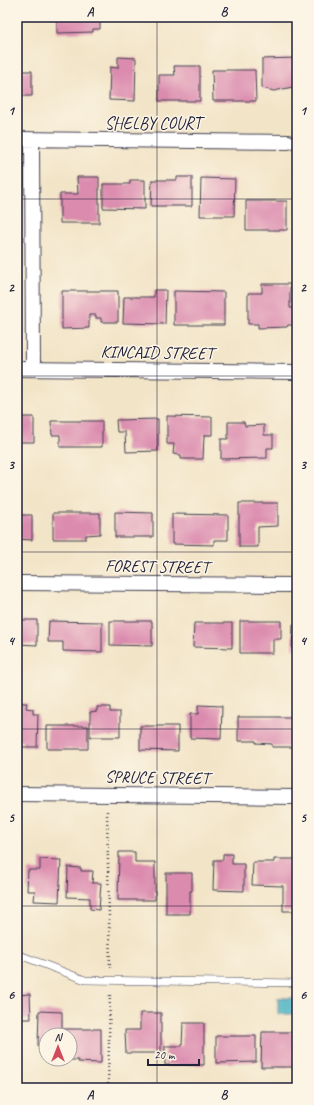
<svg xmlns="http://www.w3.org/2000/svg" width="314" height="1105" viewBox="0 0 314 1105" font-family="Caveat,sans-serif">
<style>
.water{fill:#46b2c4;stroke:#346a80}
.building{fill:#db8bae}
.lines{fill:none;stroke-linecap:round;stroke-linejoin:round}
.service-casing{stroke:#413f50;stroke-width:8}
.minor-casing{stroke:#413f50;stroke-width:16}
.path{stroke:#413f50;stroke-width:2.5;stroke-dasharray:1 3;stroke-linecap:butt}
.service{stroke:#fff;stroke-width:7}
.minor{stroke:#fff;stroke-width:14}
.grid{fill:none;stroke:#22223b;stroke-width:1;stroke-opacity:0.55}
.labels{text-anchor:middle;stroke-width:3;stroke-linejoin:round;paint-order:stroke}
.street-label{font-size:17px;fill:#22223b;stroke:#fcf5e5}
.neatline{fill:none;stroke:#22223b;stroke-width:1.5}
.grid-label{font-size:13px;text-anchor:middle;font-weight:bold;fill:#22223b}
</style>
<rect width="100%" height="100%" fill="#fcf5e5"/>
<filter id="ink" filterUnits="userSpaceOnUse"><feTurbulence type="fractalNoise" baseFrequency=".025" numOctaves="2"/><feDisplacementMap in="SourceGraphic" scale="8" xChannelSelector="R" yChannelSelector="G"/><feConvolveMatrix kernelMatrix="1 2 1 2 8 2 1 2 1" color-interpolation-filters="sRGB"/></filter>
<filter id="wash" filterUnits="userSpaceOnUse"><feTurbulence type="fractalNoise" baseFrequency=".012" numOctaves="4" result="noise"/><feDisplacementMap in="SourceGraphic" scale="16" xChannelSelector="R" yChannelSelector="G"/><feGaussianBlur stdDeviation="0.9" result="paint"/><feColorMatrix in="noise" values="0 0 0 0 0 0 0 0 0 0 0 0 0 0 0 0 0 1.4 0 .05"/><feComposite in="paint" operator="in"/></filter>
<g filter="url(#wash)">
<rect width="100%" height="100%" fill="#f2e4c7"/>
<path class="water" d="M278 998H297V1014H278Z"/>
<g id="blocks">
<path class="building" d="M57 17H100V29H93V32L57 33Z
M118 57 136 58 135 101 109 100 110 67 118 68Z
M297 58V86L274 91 262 88V59Z
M174 66H200V101H159V75H175Z
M212 70H255L256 101H213Z
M17 71H32V96H17Z
M77 177H99V223H60V194H78Z
M177 177H192V206H151L152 180H177Z
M201 178 235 179 234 216H200Z
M130 180H145V209L103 208V184H130Z
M246 201H287V230H246Z
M262 284H290V308H297V325H288L287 327 258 328V324H248V293H262Z
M154 290H166L165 324 123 323 124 297H154Z
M62 291H118V322H101V318H96V315H89V328L62 329Z
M174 291 224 292V325H174Z
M167 416 212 417V435H204L203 459H181V455L173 454 174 444H167Z
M17 417H34V442H17Z
M158 419V451L126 452 125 432H117L116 420Z
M51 421H102V447H60V435H52Z
M228 422H244L245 426 264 425V435H273V448H267V458L221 459V439H228Z
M239 503H278V526L258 527V547H239Z
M115 512 153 513V537H115Z
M53 513H100V534L86 535V539H53Z
M172 514 228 515V540H214V545L172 544Z
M17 515H32V540L17 539Z
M17 620H37V645L17 644Z
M49 621 102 622V652L63 651V642H48Z
M110 621H152V646L110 645Z
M240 621H281V639H273V653H240Z
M194 623H232V648L193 647Z
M293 624H297V649H292Z
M17 703H27L26 708 33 709V714H38L37 747H22V741H17Z
M198 705 222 706 221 739 190 738V714H198Z
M97 707H110V712H120V737H90V712L97 711Z
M238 717H294V747H272V744L256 743V741H238Z
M47 726H88V749H47Z
M140 726H178V751L140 750Z
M119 852H135V862H155V900H118Z
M223 854H232V864H244V891L213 890 214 860H223Z
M40 859 61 860 59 902 34 901 35 891H27L28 870H40Z
M274 859H297V911H283V886L252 885 253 862H274Z
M68 867 81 868V871H93L92 883H101L99 910 90 909V898L67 897Z
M166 873H192V891H190V914H166Z
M30 994 31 1019H21L22 1060H17V995Z
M39 1011 62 1012V1029H101V1063L78 1062V1060H70V1035H46V1046H38Z
M140 1013H161V1053H126L125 1030H140Z
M183 1023H204V1065H165V1046H182Z
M262 1032H297V1067H261Z
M216 1036H256V1062L216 1063Z"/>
</g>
</g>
<g filter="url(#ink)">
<use href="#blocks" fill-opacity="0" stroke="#413f50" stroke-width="1"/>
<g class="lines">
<g class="service-casing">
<path id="service" d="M17 954 85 980 297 983"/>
</g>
<g class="minor-casing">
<path id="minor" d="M17 139 288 142
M32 140 33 369
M17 369 297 372
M17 583 297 585
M17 794 297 797"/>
</g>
<path class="path" d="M107 811 110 970
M108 1088 110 993"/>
<use href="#service" class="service"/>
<use href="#minor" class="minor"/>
</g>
</g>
<path class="grid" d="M157 17V1088M17 199H297M17 376H297M17 552H297M17 729H297M17 906H297"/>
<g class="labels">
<g class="street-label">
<text x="153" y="129">SHELBY COURT</text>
<text transform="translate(157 352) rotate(1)" y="6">KINCAID STREET</text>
<text transform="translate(157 566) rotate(1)" y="6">FOREST STREET</text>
<text transform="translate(157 777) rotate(1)" y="6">SPRUCE STREET</text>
</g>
</g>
<rect width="314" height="1105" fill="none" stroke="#fcf5e5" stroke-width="44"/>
<g transform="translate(58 1047)"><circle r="19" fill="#fcf5e5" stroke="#a5a1a1"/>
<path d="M0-3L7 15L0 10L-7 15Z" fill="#d1495b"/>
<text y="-6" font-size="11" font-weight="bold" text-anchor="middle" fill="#22223b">N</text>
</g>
<path d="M148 1059v6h51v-6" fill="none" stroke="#22223b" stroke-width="2"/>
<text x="154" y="1059" font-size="12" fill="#22223b" stroke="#fcf5e5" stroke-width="3" paint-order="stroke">20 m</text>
<rect x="22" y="22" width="270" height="1061" class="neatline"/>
<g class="grid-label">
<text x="90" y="16">A</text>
<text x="224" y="16">B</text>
<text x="11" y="115">1</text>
<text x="303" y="115">1</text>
<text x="11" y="292">2</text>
<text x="303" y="292">2</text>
<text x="11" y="469">3</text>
<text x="303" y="469">3</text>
<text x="11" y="645">4</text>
<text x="303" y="645">4</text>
<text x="11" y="822">5</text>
<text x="303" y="822">5</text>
<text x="11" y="999">6</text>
<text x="303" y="999">6</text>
<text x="90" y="1099">A</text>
<text x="224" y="1099">B</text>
</g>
</svg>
